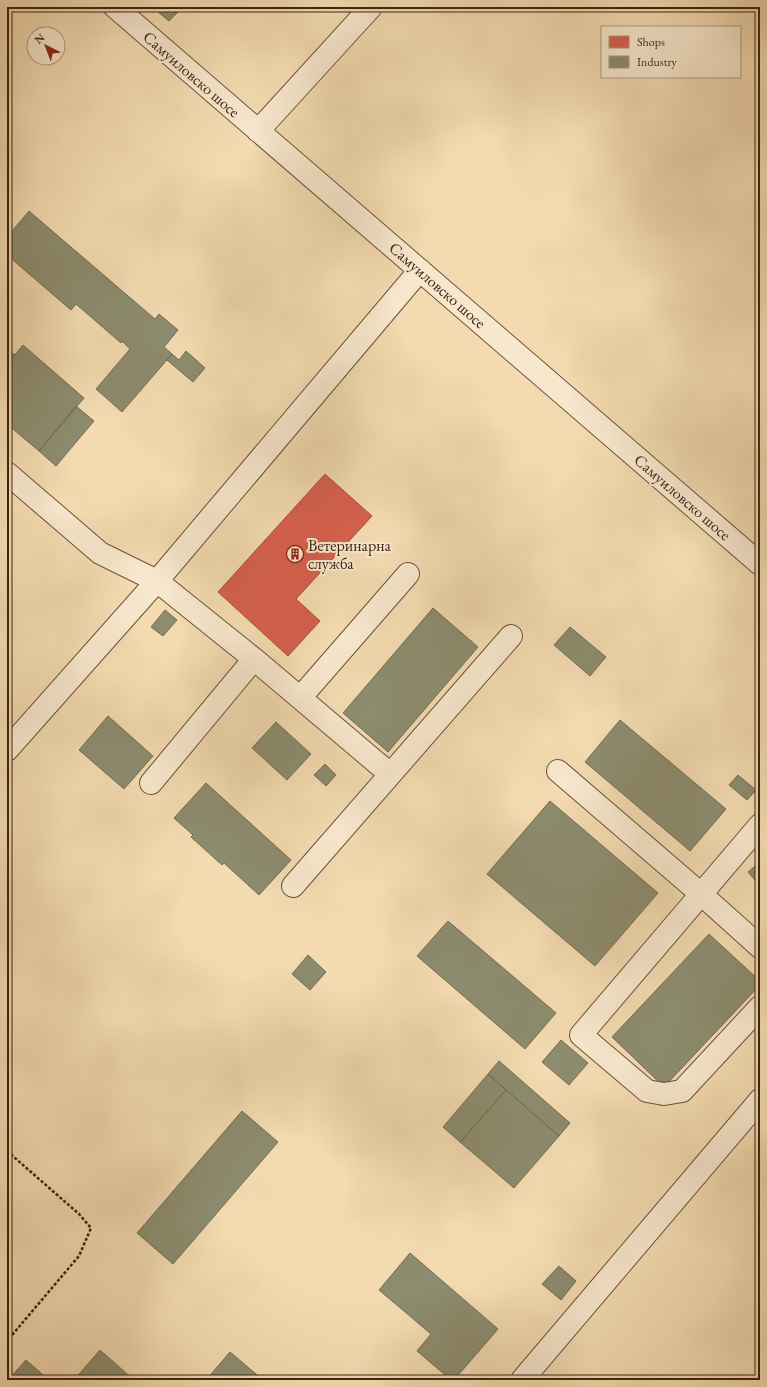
<svg xmlns="http://www.w3.org/2000/svg" width="767" height="1387" viewBox="0 0 767 1387" font-family="'EB Garamond',serif">
<style>
.shops{fill:#d6604d;stroke:#a84e3c}
.industry{fill:#8c8c6e;stroke:#746d53}
.lines{fill:none;stroke-linecap:round;stroke-linejoin:round}
.minor-casing{stroke:#6a523a;stroke-width:24}
.path{stroke:#3c2413;stroke-width:2.5;stroke-dasharray:3 2;stroke-linecap:butt}
.minor{stroke:#f7e7cc;stroke-width:22}
.labels{text-anchor:middle;stroke-width:4;stroke-linejoin:round;paint-order:stroke}
.street-label{font-size:16px;fill:#3c2413;stroke:#f7e7cc}
.poi-label{font-size:16px;fill:#3c2413;stroke:#f7e7cc;text-anchor:start}
</style>
<rect width="100%" height="100%" fill="#f3dab0"/>
<filter id="stains"><feTurbulence type="fractalNoise" baseFrequency=".005" numOctaves="4"/><feColorMatrix values="0 0 0 0 .2 0 0 0 0 .09 0 0 0 0 .02 0 0 0 .5 -.17"/></filter>
<radialGradient id="worn" r=".72"><stop offset=".6" stop-color="#630" stop-opacity="0"/><stop offset="1" stop-color="#630" stop-opacity=".3"/></radialGradient>
<path class="shops" d="M325 474 372 516 296 599 320 621 288 656 218 592Z"/>
<path class="industry" d="M152 7H175L179 11 169 21Z
M29 211 155 319 159 314 178 330 164 347 172 354 122 412 96 389 130 349 122 341 121 343 76 304 71 310 7 255V237Z
M23 345 84 398 39 451 7 424V364Z
M7 349 15 355 7 364Z
M186 351 205 368 193 382 167 360 172 354 179 360Z
M76 406 94 421 56 466 39 451Z
M433 608 478 647 388 752 343 713Z
M165 610 177 620 163 636 151 627Z
M570 627 606 657 590 676 554 645Z
M108 716 153 756 124 789 79 750Z
M620 720 726 809 690 851 585 762Z
M276 722 311 754 287 780 252 748Z
M325 764 336 775 326 786 314 775Z
M738 775 756 790 747 800 729 785Z
M206 783 291 860 259 895 224 863 222 865 191 837 193 835 174 818Z
M550 801 658 893 595 966 487 874Z
M760 862V886L748 872Z
M448 921 556 1013 525 1049 417 956Z
M709 934 760 981V985L664 1087 612 1037Z
M308 955 326 972 310 990 292 974Z
M561 1040 588 1063 569 1085 542 1062Z
M499 1061 570 1123 559 1136 488 1074Z
M488 1074 506 1090 460 1142 443 1127Z
M506 1090 559 1136 514 1188 460 1142Z
M242 1111 278 1142 173 1264 137 1233Z
M410 1253 498 1329 454 1380H451L417 1351 431 1334 379 1290Z
M559 1266 576 1281 561 1300 542 1284Z
M100 1350 134 1380H74Z
M230 1352 263 1380H206Z
M26 1360 49 1380H8Z"/>
<g class="lines">
<g class="minor-casing">
<path id="minor" d="M115 7 760 564
M258 131 371 7
M7 473 100 553 157 581 254 659 390 774
M300 698 408 574
M7 750 157 581 420 270
M558 771 701 894 760 947
M151 783 254 659
M760 825 581 1035 647 1091 664 1094 682 1091 760 1007
M293 886 511 636
M522 1380 760 1100"/>
</g>
<path class="path" d="M7 1151 79 1214 91 1228 79 1256 7 1341"/>
<use href="#minor" class="minor"/>
</g>
<defs>
<g id="building-ring" transform="scale(0.9)"><circle r="9.5" fill="#f7e7cc" stroke="#8f2418" stroke-width="1.5"/><path d="M-4-6H4V6H1V3H-1V6H-4ZM-2.5-4.3h1.7v1.8h-1.7ZM.8-4.3h1.7v1.8H.8ZM-2.5-1h1.7V.8h-1.7ZM.8-1h1.7V.8H.8Z" fill="#8f2418"/></g>
</defs>
<g fill-rule="evenodd">
<use href="#building-ring" x="295" y="554"/>
</g>
<g class="labels">
<g class="street-label">
<text transform="translate(192 74) rotate(41)" y="6">Самуиловско шосе</text>
<text transform="translate(438 285) rotate(41)" y="6">Самуиловско шосе</text>
<text transform="translate(683 497) rotate(41)" y="6">Самуиловско шосе</text>
</g>
<g class="poi-label">
<text x="308" y="551">Ветеринарна<tspan x="308" dy="18">служба</tspan></text>
</g>
</g>
<rect width="767" height="1387" fill="none" stroke="#f3dab0" stroke-width="24"/>
<rect x="8" y="8" width="751" height="1371" fill="none" stroke="#3c2413" stroke-width="2"/>
<rect x="12" y="12" width="743" height="1363" fill="none" stroke="#3c2413"/>
<rect x="601" y="26" width="140" height="52" fill="#f7e7cc" stroke="#ac9982"/>
<rect x="609" y="36" width="20" height="12" fill="#d6604d" stroke="#ac9982"/>
<text x="637" y="46" font-size="12" fill="#3c2413">Shops</text>
<rect x="609" y="56" width="20" height="12" fill="#8c8c6e" stroke="#ac9982"/>
<text x="637" y="66" font-size="12" fill="#3c2413">Industry</text>
<g transform="translate(46 46) rotate(318)"><circle r="19" fill="#f7e7cc" stroke="#ac9982"/>
<path d="M0-3L7 15L0 10L-7 15Z" fill="#8f2418"/>
<text y="-6" font-size="11" font-weight="bold" text-anchor="middle" fill="#3c2413">N</text>
</g>
<rect width="100%" height="100%" filter="url(#stains)"/>
<rect width="100%" height="100%" fill="url(#worn)"/>
</svg>
